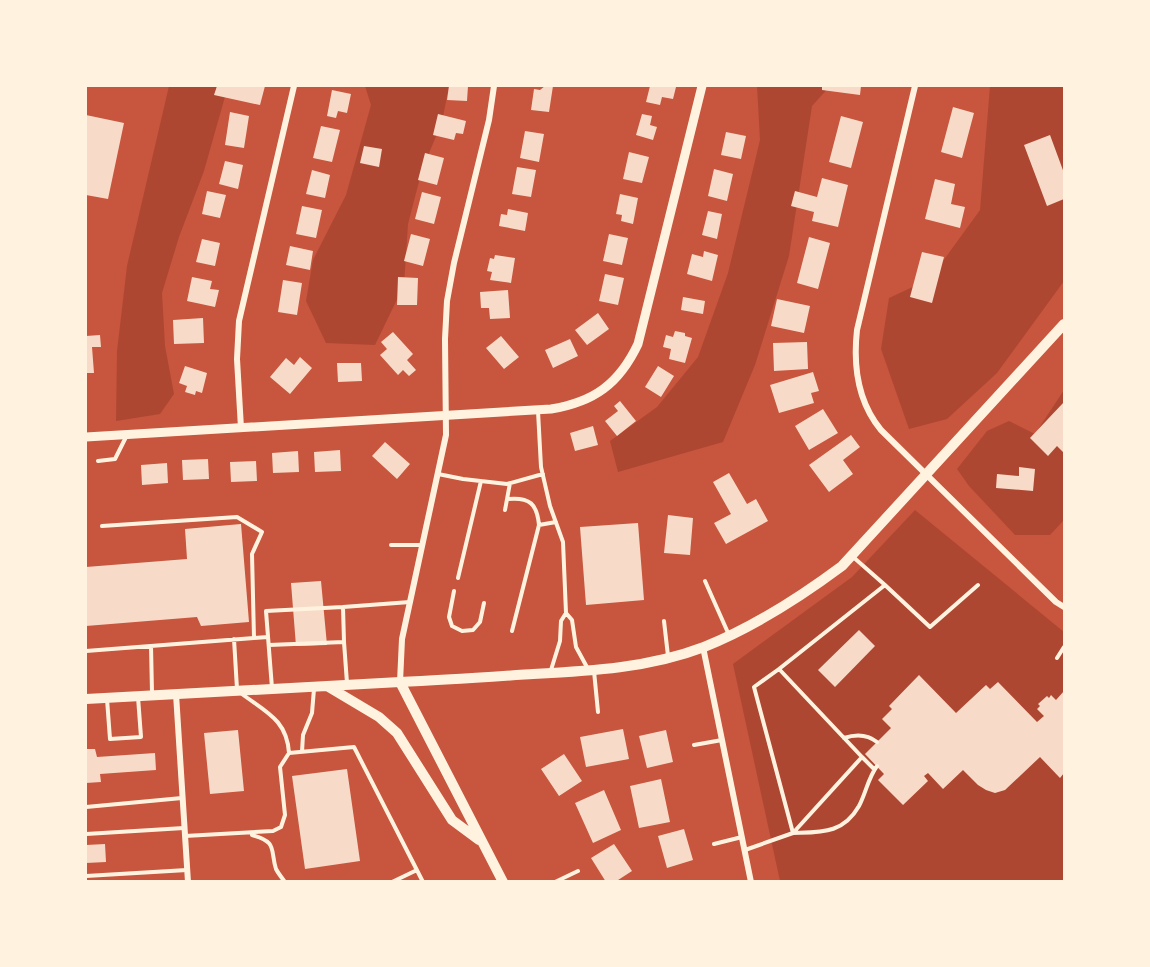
<svg xmlns="http://www.w3.org/2000/svg" width="1150" height="967" viewBox="0 0 1150 967" font-family="Poppins,sans-serif">
<style>
.green{fill:#ae4732}
.building{fill:#f7dbc8}
.lines{fill:none;stroke-linecap:round;stroke-linejoin:round}
.service{stroke:#fff3e0;stroke-width:4}
.minor{stroke:#fff3e0;stroke-width:6}
.tertiary{stroke:#fff3e0;stroke-width:9}
.secondary{stroke:#fff3e0;stroke-width:10}
.primary{stroke:#fff3e0;stroke-width:10}
</style>
<rect width="100%" height="100%" fill="#c8553d"/>
<path class="green" d="M169 86H228L204 171 179 237 162 293 165 346 174 394 160 414 116 421 117 351 127 266Z
M365 86H449L442 122 422 170 408 224 404 285 375 345 326 343 306 301 313 260 346 195 371 105Z
M757 86H830L812 106 789 256 755 365 723 442 618 472 610 441 657 407 698 357 728 273 760 140Z
M990 86H1064V281L997 373 947 419 909 429 881 349 889 298 930 279 980 210Z
M1064 390V520L1050 535H1015L969 486 957 469 987 431 1009 421 1035 434Z
M915 510 1064 632V881H780L733 664 852 577Z"/>
<path class="building" d="M217 86H265L260 105 214 95Z
M449 86H468L467 101 447 100Z
M545 86H553L549 112 531 110 534 89 540 90Z
M650 86 676 87 673 99 662 97 660 105 646 102Z
M822 86H861L860 95 822 90Z
M332 90 351 94 347 113 338 111 336 118 327 116Z
M953 107 974 113 962 158 941 152Z
M230 112 249 116 244 148 225 145Z
M438 114 466 121 463 134 456 133 454 140 433 135Z
M642 114 652 116 650 125 657 127 653 140 636 135Z
M86 115 124 123 108 199 86 195Z
M841 116 863 122 851 168 829 162Z
M321 126 340 130 332 162 313 158Z
M525 131 544 134 539 162 520 158Z
M726 132 746 136 741 159 721 155Z
M1050 135 1064 173V199L1047 206 1024 145Z
M364 146 382 149 379 167 360 163Z
M629 152 649 157 642 183 623 179Z
M425 153 444 158 437 185 418 180Z
M225 161 243 165 238 189 219 184Z
M517 167 536 170 531 197 512 194Z
M714 169 733 174 727 201 708 196Z
M312 170 330 175 325 198 306 194Z
M822 178 848 185 838 227 812 221 814 212 791 206 795 191 817 197Z
M935 179 955 184 951 204 965 207 960 228 925 219Z
M207 191 226 195 220 218 202 214Z
M422 192 441 197 434 224 415 219Z
M620 194 638 198 633 224 621 221 622 215 616 214Z
M302 206 322 210 316 238 296 234Z
M508 209 528 213 525 231 499 226 501 214 507 215Z
M708 211 722 214 717 239 702 235Z
M411 234 430 239 423 266 404 261Z
M609 234 628 238 622 265 603 261Z
M809 237 830 243 818 289 797 283Z
M202 239 220 243 215 266 196 262Z
M290 246 313 251 310 270 286 265Z
M704 251 718 255 712 281 687 274 692 254 703 257Z
M922 252 944 257 932 303 910 297Z
M495 255 515 258 511 283 490 280 492 272 487 271 490 258 494 259Z
M605 274 624 278 618 305 599 301Z
M192 277 212 281 210 289 219 290 215 307 187 301Z
M398 277 418 278 417 305H397Z
M283 280 302 283 297 315 278 312Z
M508 290 510 318 490 319 489 308H481L480 292Z
M683 297 705 301 703 314 681 310Z
M777 299 810 306 804 333 771 326Z
M598 313 609 329 587 345 575 330Z
M203 318 204 343 174 344 173 320Z
M675 331 685 333V336L692 338 685 363 669 359 671 349 663 347 666 335 673 337Z
M393 332 413 354 407 360 416 370 409 376 403 370 398 375 380 355 387 349 381 342Z
M100 335 101 347H92L94 373H86V336Z
M501 336 519 357 504 369 486 348Z
M570 339 578 356 553 368 545 350Z
M807 342 808 369 774 371 773 343Z
M300 357 312 368 290 394 270 377 286 358 294 365Z
M337 363H361L362 381 338 382Z
M185 366 207 373 202 393 196 391 195 395 185 392 187 386 179 383Z
M658 366 674 376 661 397 645 387Z
M813 372 819 391 811 393 814 403 779 413 770 385Z
M620 401 636 421 617 436 605 421 618 411 614 406Z
M1064 402V453L1057 446 1048 456 1030 438Z
M823 409 838 433 809 450 795 426Z
M593 426 598 445 575 451 570 433Z
M851 435 860 447 843 460 853 474 829 492 809 465Z
M385 442 410 464 397 479 372 456Z
M340 450 341 471 315 472 314 452Z
M298 451 299 472 273 473 272 453Z
M208 459 209 479 183 480 182 460Z
M256 461 257 481 231 482 230 462Z
M167 463 168 483 142 485 141 465Z
M1019 467 1035 469 1033 491 996 488 997 474 1019 476Z
M729 473 747 504 756 499 768 521 726 544 714 523 731 514 713 482Z
M668 515 693 518 690 555 664 553Z
M638 523 644 600 586 605 580 527Z
M241 524 249 622 201 626 197 617 86 626V567L187 559 185 529Z
M321 581 327 645 296 646 291 583Z
M859 630 875 646 835 687 818 670Z
M919 675 956 713 986 685 990 689 998 682 1037 722 1044 716 1037 709 1040 706 1038 704 1047 696 1049 698 1051 695 1056 700 1064 691V773L1060 778 1040 757 1005 790 995 793 986 790 978 785 963 770 943 789 928 773 924 776 928 781 903 805 878 780 884 774 865 754 891 728 882 719 892 709 889 706Z
M623 729 629 759 586 767 580 737Z
M238 730 244 791 210 794 204 733Z
M666 730 673 762 647 768 639 736Z
M86 749H95L97 757 155 753 156 770 100 774 101 782 86 783Z
M564 754 582 781 559 796 541 769Z
M347 769 360 861 305 869 292 776Z
M661 779 670 822 639 828 630 786Z
M604 790 621 830 593 843 575 803Z
M684 829 693 860 667 868 658 836Z
M105 844 106 862 86 863V845Z
M614 844 632 871 615 882H606L591 858Z"/>
<g class="lines">
<path class="service" d="M538 411 541 467 550 506 563 542 566 613 561 621 560 641 551 670
M98 461 115 459 127 435
M438 474 463 479 507 484 543 474
M508 499C530 497 537 504 539 525L512 631
M505 510 510 483
M539 525 556 522
M391 545H422
M458 578 481 481
M705 581 729 635
M885 585 930 627 978 585
M454 591 449 617 452 626 462 631 473 630 480 622 484 603
M343 607 410 602
M566 613 572 620 576 647 588 669
M664 621 668 656
M254 638 268 637
M234 639 237 689
M344 642 347 683
M269 645 344 642 343 607 266 611 272 688
M151 646 152 693
M86 651 254 638 252 554 262 532 237 517 102 526
M1057 658 1064 647
M779 669 754 687 793 833C821 832 843 834 859 806 866 793 868 778 877 766
M594 671 598 712
M242 694C266 712 287 720 289 753
M107 699 110 739 141 737 138 697
M844 738C856 734 867 734 877 742
M694 745 722 740
M302 752 303 735 312 713 314 689
M862 757 874 769
M86 807 182 798
M86 834 184 828
M252 835C278 842 270 850 276 869 278 873 282 878 285 882
M185 836 273 831 281 827 285 815 280 767 289 753 354 747 423 882
M714 844 742 837
M745 850 793 833 862 757 779 669 885 585 852 556
M86 876 187 870
M392 882 417 870
M555 882 578 871"/>
<path class="minor" d="M915 86 857 330C853 366 857 401 881 430L1056 602 1064 607
M241 428 237 359 239 321 294 86
M703 647 751 882
M400 682 402 639 446 435 445 339 447 301 454 263 489 120 494 86
M176 694 188 882"/>
<path class="tertiary" d="M86 437 551 409C594 402 619 384 638 344L702 86"/>
<path class="secondary" d="M400 682C444 680 488 677 533 674 591 671 649 668 704 647 754 627 799 598 842 566L1064 324"/>
<path class="primary" d="M327 686 379 717 397 733 452 820 479 840
M86 699 400 682 503 882"/>
</g>
<rect width="1150" height="967" fill="none" stroke="#fff3e0" stroke-width="174"/>
</svg>
